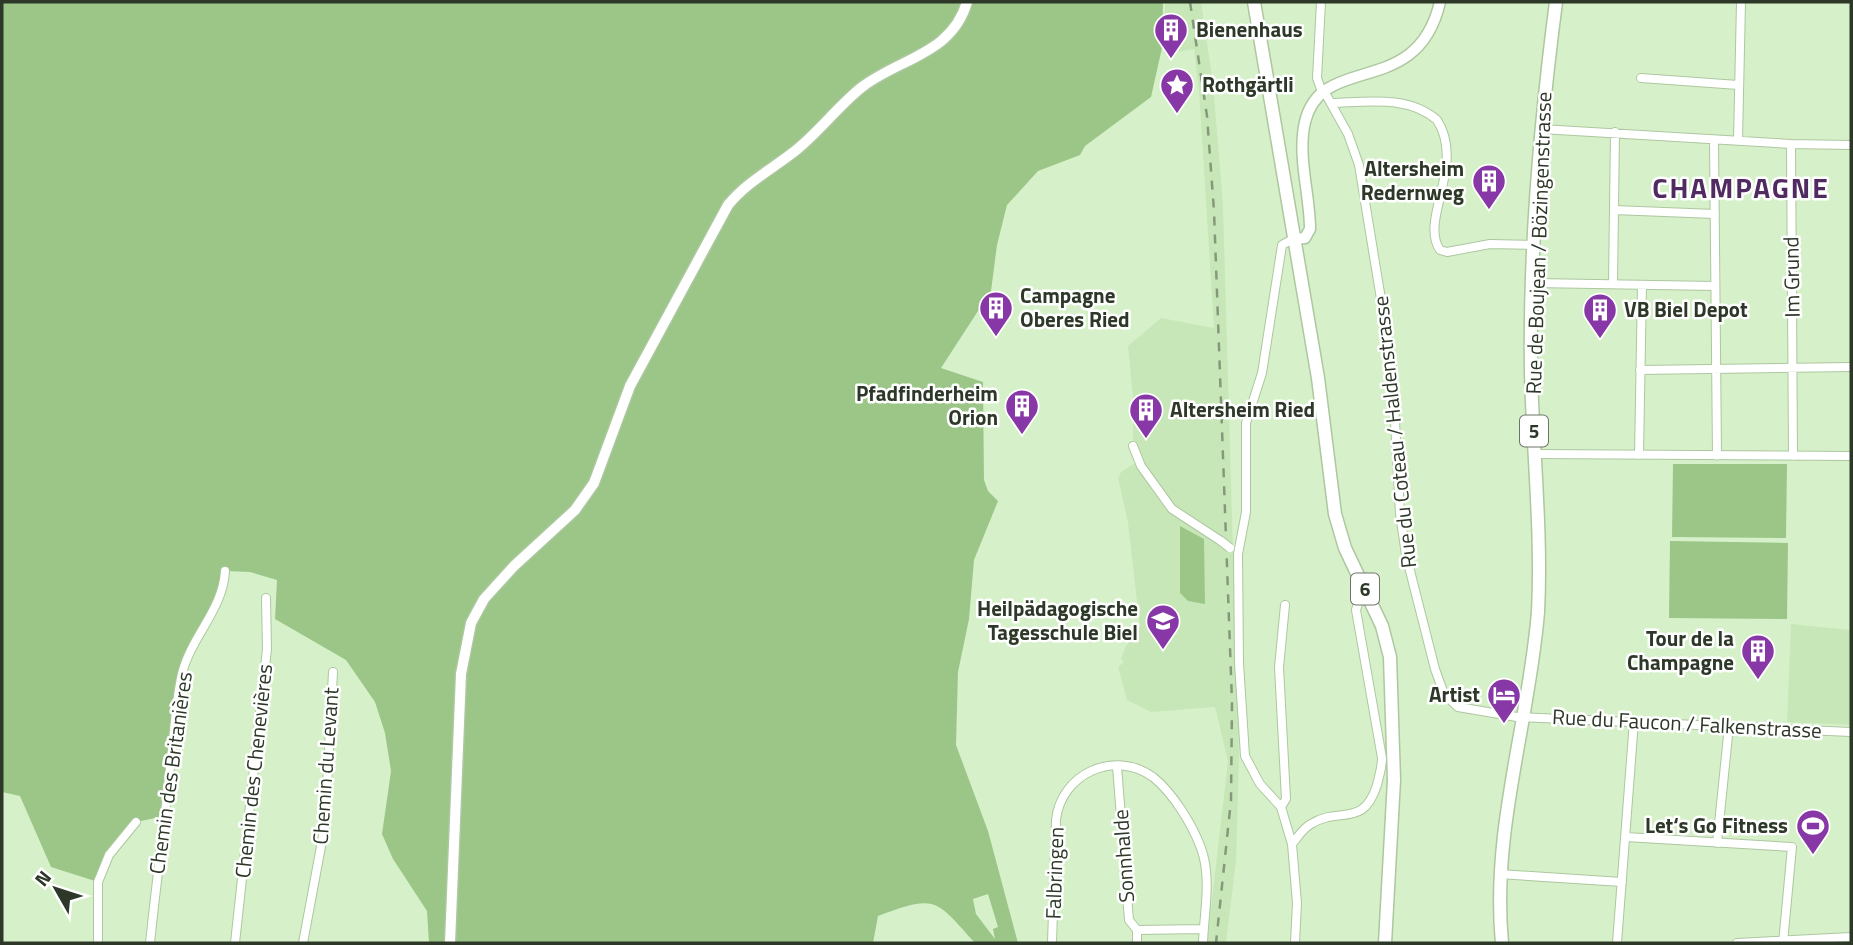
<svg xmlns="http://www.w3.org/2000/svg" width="1853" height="945" viewBox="0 0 1853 945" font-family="'Titillium Web',sans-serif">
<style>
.built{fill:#c8e7b8}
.green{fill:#9cc687;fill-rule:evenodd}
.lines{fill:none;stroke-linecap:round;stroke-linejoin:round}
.street-casing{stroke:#adc7a0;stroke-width:10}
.secondary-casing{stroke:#adc7a0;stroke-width:13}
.primary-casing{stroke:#adc7a0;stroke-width:15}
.street{stroke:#fff;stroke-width:8}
.secondary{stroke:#fff;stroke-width:10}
.primary{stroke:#fff;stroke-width:12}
.rail{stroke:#85987c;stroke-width:2.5;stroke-dasharray:9 9;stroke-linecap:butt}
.street-bridge-casing{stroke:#adc7a0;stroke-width:10;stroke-linecap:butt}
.street-bridge{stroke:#fff;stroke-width:8}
.labels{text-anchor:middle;stroke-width:5;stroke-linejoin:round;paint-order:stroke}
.shield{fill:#fff;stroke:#6c7468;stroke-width:2}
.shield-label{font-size:19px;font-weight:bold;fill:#2d3828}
.poi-label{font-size:21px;font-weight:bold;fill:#2d3828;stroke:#fff;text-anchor:end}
.street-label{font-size:21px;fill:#2d3828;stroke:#fff}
.district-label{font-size:28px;font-weight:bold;letter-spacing:2px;fill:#512a61;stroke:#fff}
</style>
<rect width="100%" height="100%" fill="#d6f1c9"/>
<path class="built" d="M1165 2H1201L1213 83 1223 205 1239 758 1236 861 1226 943H1207L1228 761 1215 707 1151 712 1127 700 1118 667 1124 662 1121 658 1126 646 1140 627 1128 523 1118 478 1121 472 1138 461 1133 446V397L1128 346 1161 318 1214 328 1199 91 1194 49 1164 54Z
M1791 624 1851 630V725L1787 722Z"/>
<path class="green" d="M2 2H1163L1162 48 1151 97 1085 146 1080 155 1038 171 1007 205 997 245 991 291 941 368 983 382 984 480 988 491 998 501 974 560 969 619 958 672 956 745 988 831 1018 943H975C935 899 937 894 878 916L873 943H429L427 911 393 859 382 834 391 771 385 733 375 702 346 660 275 619 277 580 250 572 226 571 224 590 181 675 165 816 136 822 109 855 98 882 51 867 20 796 2 792ZM988 894 998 927 993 929 995 939 976 914 973 899Z
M1673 464H1787L1786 538 1672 537Z
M1180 526 1204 539 1205 604 1188 601 1180 593Z
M1670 541 1788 543 1787 619 1669 618Z"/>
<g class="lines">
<g class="street-casing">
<path id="street" d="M1321 2 1317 78 1322 92
M1641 78 1738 85
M1324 91 1348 134 1359 165 1392 366 1400 514 1406 555 1435 669 1444 694 1458 707 1517 717 1851 732
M1332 103C1367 102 1408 95 1437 120 1466 165 1419 220 1440 250L1447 252 1490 244 1535 245
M1541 129 1791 144 1851 145
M1714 140 1717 456
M1738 140 1741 2
M1791 144 1793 456
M1614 210 1715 214
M1293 239 1282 245 1262 373 1246 423V512L1238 554 1239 663 1245 756 1260 784 1281 807 1292 844 1297 903 1295 943
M1534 283 1715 286
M1613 284 1615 132
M1640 370 1851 367
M1133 446 1141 466 1172 509 1221 541
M1535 454 1851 456
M1639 455 1642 286
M1117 766 1129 920 1137 930V943
M1281 807 1286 799 1279 667 1285 605
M1626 837 1792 847 1783 943
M1717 843 1729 726
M1292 844C1298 837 1303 828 1311 824 1339 806 1363 829 1377 785 1379 776 1382 768 1382 758L1356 610 1359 600 1367 595
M1499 874 1622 882
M1137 930 1203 929
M98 943V882L109 855 136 822
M150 943C156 885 164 826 170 768 174 737 175 708 181 678 189 638 223 611 225 571
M235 943 267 649 266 598
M303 943 325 825 333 672
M1052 943 1056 820C1061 774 1114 749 1153 777 1173 793 1192 824 1201 848 1212 878 1204 912 1203 943
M1617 943 1634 721
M1737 943 1851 937"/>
</g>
<g class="secondary-casing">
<path id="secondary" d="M1293 239 1305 238 1310 229C1310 195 1297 156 1305 122 1322 51 1417 101 1440 2
M450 943 461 674 471 623 484 599 514 566 575 510 594 483 630 386 728 205C747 182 772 169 795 151 819 132 838 106 862 87 900 58 952 54 967 2"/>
</g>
<g class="primary-casing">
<path id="primary" d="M1254 2 1318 378 1335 514 1345 548 1382 626 1390 657 1394 780 1385 943
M1502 943C1491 831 1529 723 1538 612 1542 533 1533 453 1531 373 1529 250 1540 124 1556 2"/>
</g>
<use href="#street" class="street"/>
<use href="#secondary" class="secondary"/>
<use href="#primary" class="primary"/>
<path class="rail" d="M1190 2 1207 116 1214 211 1232 702 1231 800 1216 943"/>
<g class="street-bridge-casing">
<path id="street-bridge" d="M1221 541 1230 548"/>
</g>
<use href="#street-bridge" class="street-bridge"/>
</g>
<defs>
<g id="building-pin" transform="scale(1.75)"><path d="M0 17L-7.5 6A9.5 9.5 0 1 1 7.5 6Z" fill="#8837a6" stroke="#fff"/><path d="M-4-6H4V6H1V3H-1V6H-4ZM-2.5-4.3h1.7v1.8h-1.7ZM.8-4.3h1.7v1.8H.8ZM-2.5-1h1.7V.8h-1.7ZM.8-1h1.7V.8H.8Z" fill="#fff"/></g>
<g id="sight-pin" transform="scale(1.75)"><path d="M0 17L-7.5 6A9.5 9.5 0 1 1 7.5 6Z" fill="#8837a6" stroke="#fff"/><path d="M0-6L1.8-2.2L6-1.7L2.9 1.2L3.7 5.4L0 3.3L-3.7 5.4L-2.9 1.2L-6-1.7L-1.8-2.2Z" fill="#fff"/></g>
<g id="school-pin" transform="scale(1.75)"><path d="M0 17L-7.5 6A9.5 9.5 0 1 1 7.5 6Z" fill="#8837a6" stroke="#fff"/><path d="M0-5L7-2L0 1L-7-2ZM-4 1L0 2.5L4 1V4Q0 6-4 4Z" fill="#fff"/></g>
<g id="hotel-pin" transform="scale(1.75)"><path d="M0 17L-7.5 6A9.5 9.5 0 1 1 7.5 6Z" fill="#8837a6" stroke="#fff"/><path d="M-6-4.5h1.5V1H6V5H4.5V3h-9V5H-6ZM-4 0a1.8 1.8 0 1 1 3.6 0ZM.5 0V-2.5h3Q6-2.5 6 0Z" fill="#fff"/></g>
<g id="stadium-pin" transform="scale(1.75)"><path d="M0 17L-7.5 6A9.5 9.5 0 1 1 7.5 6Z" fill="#8837a6" stroke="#fff"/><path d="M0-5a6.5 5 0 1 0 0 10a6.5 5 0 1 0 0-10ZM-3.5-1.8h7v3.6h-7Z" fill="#fff"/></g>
</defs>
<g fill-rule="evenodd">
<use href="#building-pin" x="1171" y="30"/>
<use href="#sight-pin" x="1177" y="85"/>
<use href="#building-pin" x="1489" y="181"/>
<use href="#building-pin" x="996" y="308"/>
<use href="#building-pin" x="1600" y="310"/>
<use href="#building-pin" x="1022" y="406"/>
<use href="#building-pin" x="1146" y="410"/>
<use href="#school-pin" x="1163" y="621"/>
<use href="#building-pin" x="1758" y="651"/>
<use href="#hotel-pin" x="1504" y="695"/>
<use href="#stadium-pin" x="1813" y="826"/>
</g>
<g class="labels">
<g class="shield">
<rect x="1520" y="415.5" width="28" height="31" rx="5"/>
<rect x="1351" y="573.5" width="28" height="31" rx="5"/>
</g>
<g class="shield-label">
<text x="1534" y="438">5</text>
<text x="1365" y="596">6</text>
</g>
<g class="poi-label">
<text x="1196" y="37" text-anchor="start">Bienenhaus</text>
<text x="1202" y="92" text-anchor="start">Rothgärtli</text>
<text x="1464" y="176">Altersheim<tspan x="1464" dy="24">Redernweg</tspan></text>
<text x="1020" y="303" text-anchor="start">Campagne<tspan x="1020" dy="24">Oberes Ried</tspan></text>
<text x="1624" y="317" text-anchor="start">VB Biel Depot</text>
<text x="998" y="401">Pfadfinderheim<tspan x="998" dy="24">Orion</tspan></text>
<text x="1170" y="417" text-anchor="start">Altersheim Ried</text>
<text x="1138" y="616">Heilpädagogische<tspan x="1138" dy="24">Tagesschule Biel</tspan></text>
<text x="1734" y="646">Tour de la<tspan x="1734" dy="24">Champagne</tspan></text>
<text x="1480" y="702">Artist</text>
<text x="1788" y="833">Let‘s Go Fitness</text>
</g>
<g class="street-label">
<text transform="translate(1539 243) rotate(-88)" y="7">Rue de Boujean / Bözingenstrasse</text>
<text transform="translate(1792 277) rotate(-91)" y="7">Im Grund</text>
<text transform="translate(1395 432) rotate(-96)" y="7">Rue du Coteau / Haldenstrasse</text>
<text transform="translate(1687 724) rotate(3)" y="7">Rue du Faucon / Falkenstrasse</text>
<text transform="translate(326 766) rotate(-86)" y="7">Chemin du Levant</text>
<text transform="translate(254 771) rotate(-84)" y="7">Chemin des Chenevières</text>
<text transform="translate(171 773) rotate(-82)" y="7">Chemin des Britanières</text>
<text transform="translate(1124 856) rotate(-94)" y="7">Sonnhalde</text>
<text transform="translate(1055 873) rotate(-88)" y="7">Falbringen</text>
</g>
<g class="district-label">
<text x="1741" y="198">CHAMPAGNE</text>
</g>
</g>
<rect width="1853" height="945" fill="none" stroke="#2d3828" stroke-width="7"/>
<g transform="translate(56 889) rotate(309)" stroke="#ffffff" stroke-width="5" paint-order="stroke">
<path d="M0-5L12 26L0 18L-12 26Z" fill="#2d3828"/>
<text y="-10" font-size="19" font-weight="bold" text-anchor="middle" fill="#2d3828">N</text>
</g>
</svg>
